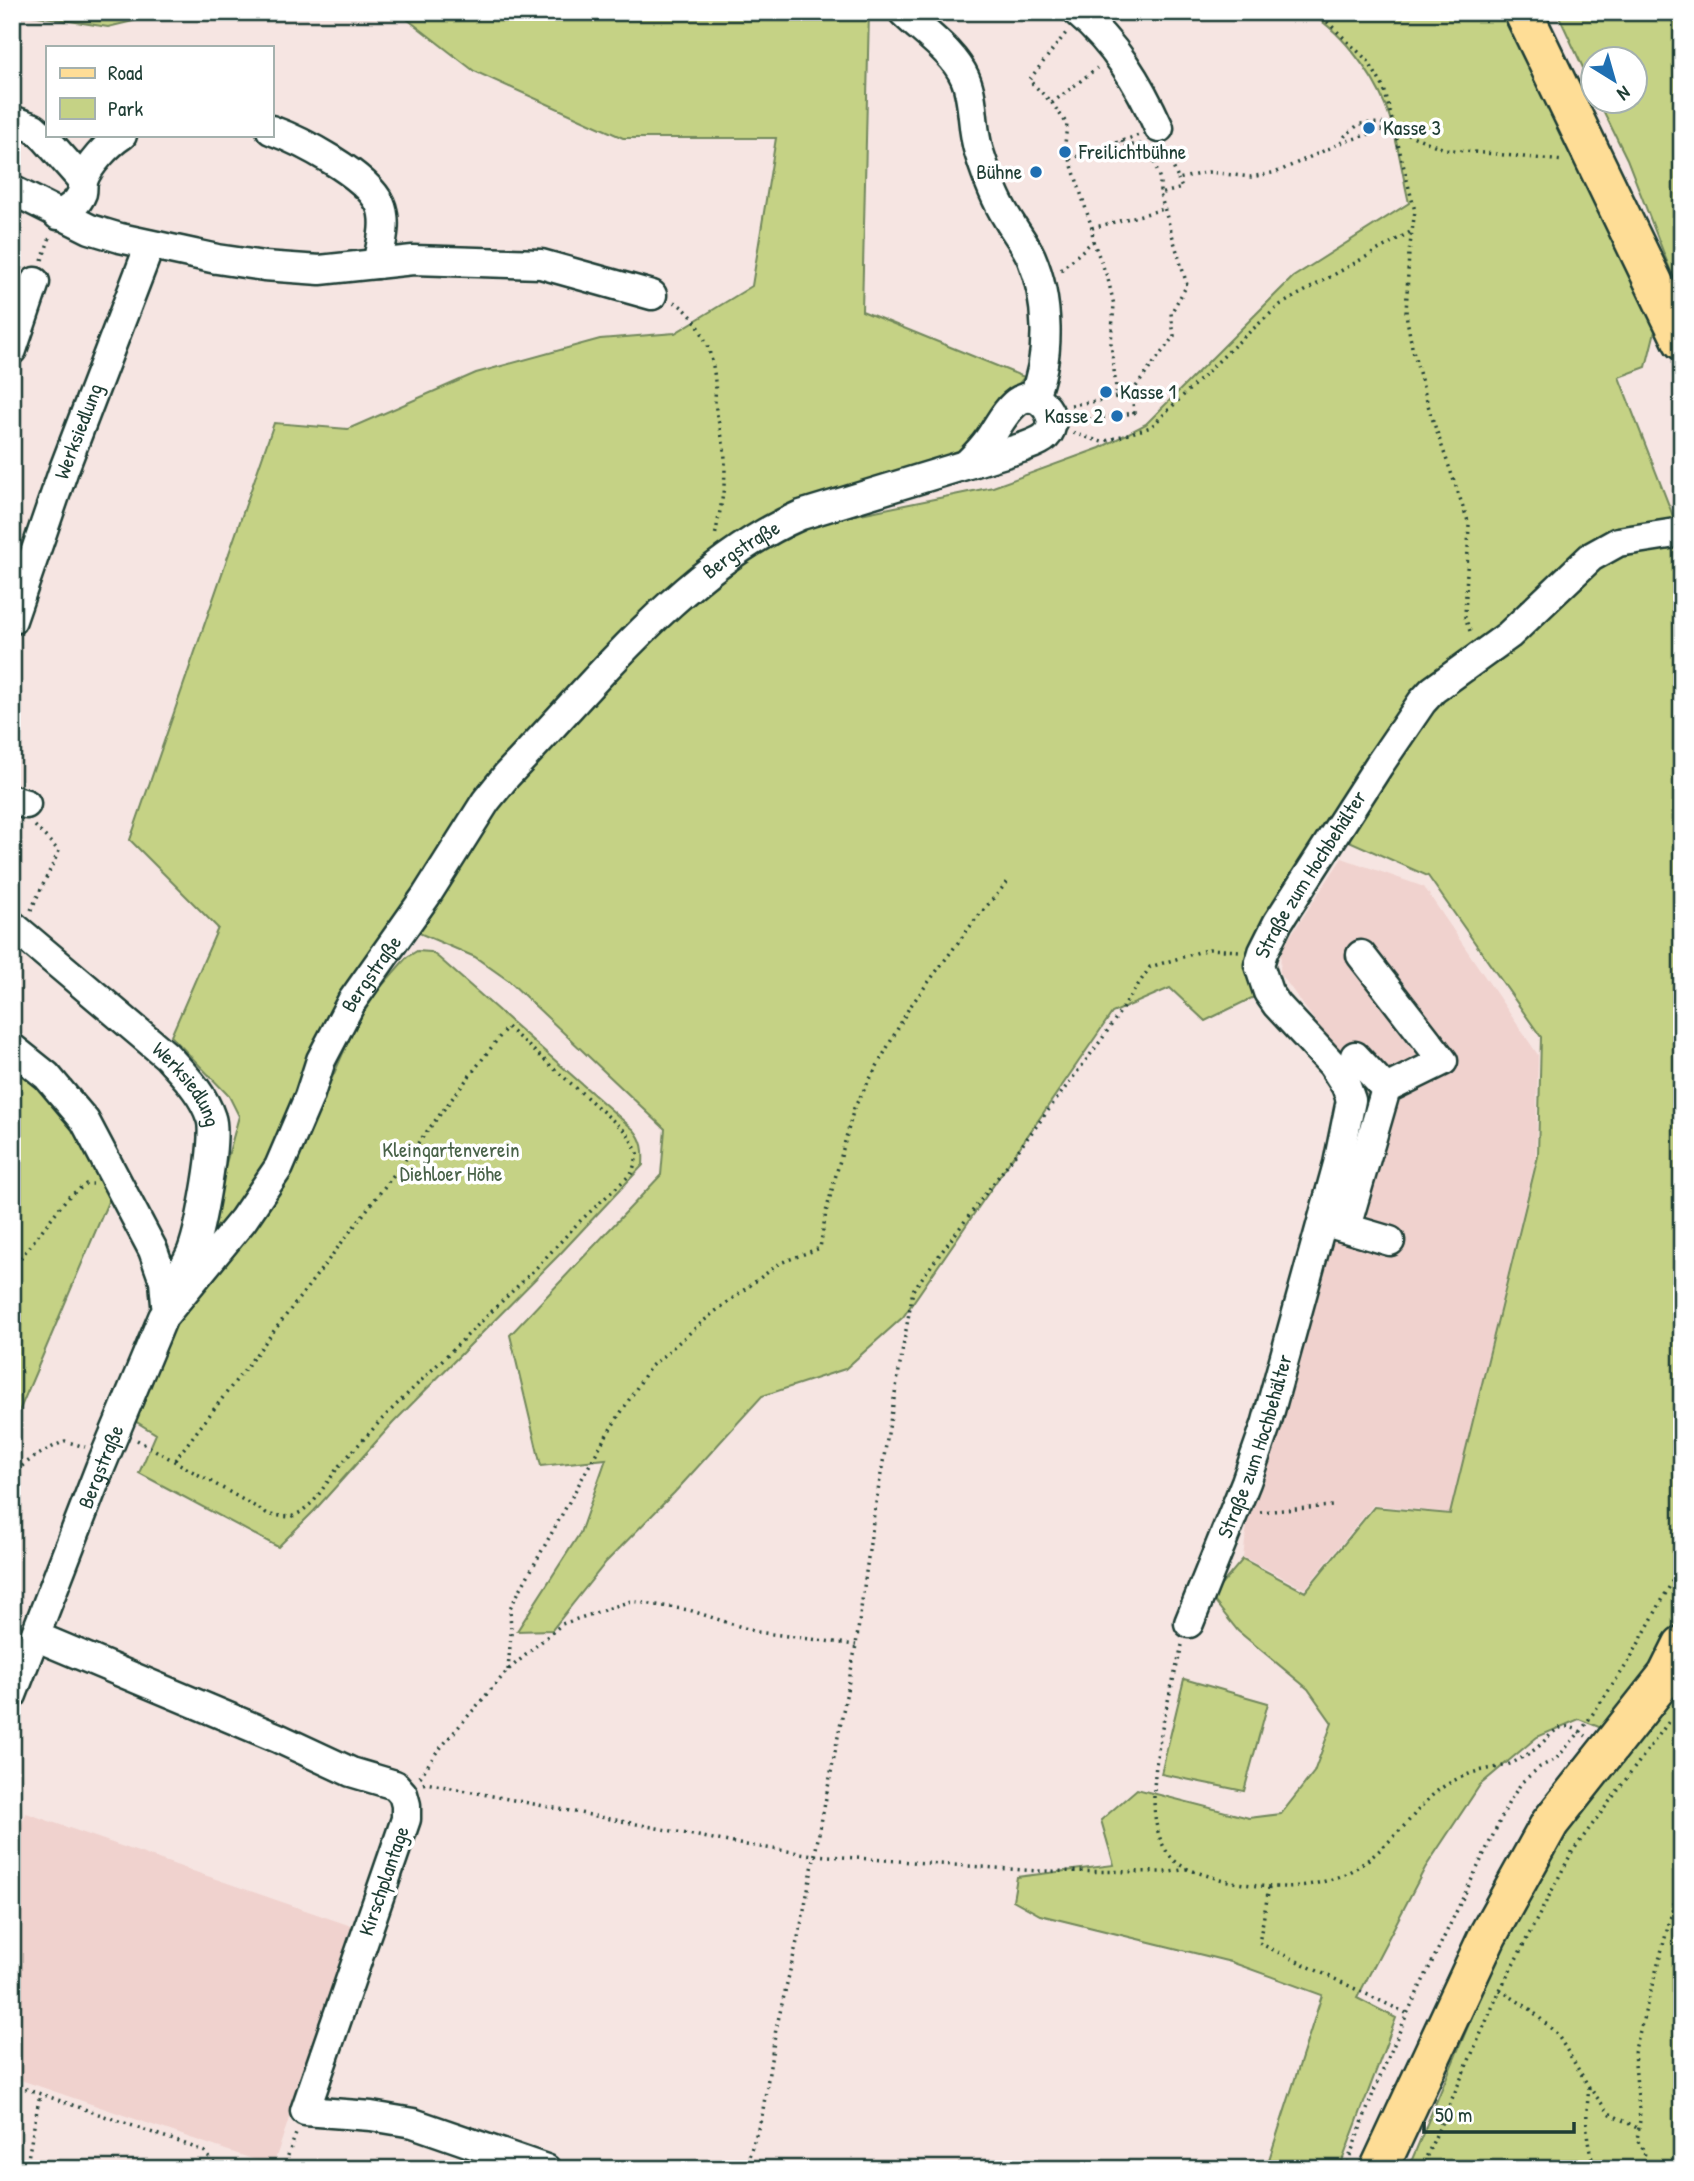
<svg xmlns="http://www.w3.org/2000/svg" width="1694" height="2181" viewBox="0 0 1694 2181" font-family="'Patrick Hand',sans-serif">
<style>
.built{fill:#f0d2ce}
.green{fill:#c5d285;stroke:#72885c;stroke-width:2}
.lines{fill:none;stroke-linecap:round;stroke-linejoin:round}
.minor-casing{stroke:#1f3d34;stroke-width:33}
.major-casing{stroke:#1f3d34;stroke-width:42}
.path{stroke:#1f3d34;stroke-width:3.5;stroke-dasharray:2 5;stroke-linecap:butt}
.minor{stroke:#fff;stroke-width:28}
.major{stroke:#fedd96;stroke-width:37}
.poi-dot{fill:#1f6fb2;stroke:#fff;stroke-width:2.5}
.labels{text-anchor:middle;stroke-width:7;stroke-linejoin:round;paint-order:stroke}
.poi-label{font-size:21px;fill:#1f3d34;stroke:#fff;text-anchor:start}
.street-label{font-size:21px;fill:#1f3d34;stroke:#fff}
.park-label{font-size:21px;fill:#486248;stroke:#fff}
</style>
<rect width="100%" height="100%" fill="#f6e5e2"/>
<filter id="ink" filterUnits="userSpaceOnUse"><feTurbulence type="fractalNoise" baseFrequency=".0143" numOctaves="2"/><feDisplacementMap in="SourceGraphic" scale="14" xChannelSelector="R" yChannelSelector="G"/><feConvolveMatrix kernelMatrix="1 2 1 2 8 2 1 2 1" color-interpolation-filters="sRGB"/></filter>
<g filter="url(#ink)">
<path class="built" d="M1342 858 1424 887 1538 1055 1536 1158 1450 1513 1373 1505 1305 1589 1243 1557 1252 1487 1368 1094 1280 973 1281 950Z
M26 1813 354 1927 273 2166 12 2077V1848Z"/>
<path class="green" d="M12 12H171L108 27Z
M398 12H869L862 311 1024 377 962 458 787 529 993 487 1100 448 1146 424 1293 277 1409 203C1402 174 1397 133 1386 107 1373 74 1339 27 1306 12H1519L1660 311 1646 367 1619 377 1675 521 1682 525V1625L1661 1664 1604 1729 1579 1719 1537 1737 1480 1785 1425 1868 1357 1998 1396 2018 1339 2169H1266L1322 1995 1231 1962 1040 1915 1013 1900 1017 1877 1114 1865 1101 1820 1137 1789 1249 1818 1281 1814 1314 1772 1332 1723 1308 1689 1238 1631 1211 1597 1243 1559 1305 1592 1374 1507 1450 1514 1538 1156 1541 1037 1428 876 1327 831 1258 995 1205 1021 1170 988 1112 1013 903 1317 845 1369 762 1396 674 1493 606 1562 552 1630 517 1631 580 1533 606 1459 541 1466 510 1335 661 1175 665 1129 509 981 475 957 419 933 432 901 491 813 666 621 776 515 501 766 271 1162 212 1245 205 1240 239 1116 229 1096 171 1036 218 928 130 840 274 423 348 429 476 373 600 339 675 333 752 286 776 138H623L474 71Z
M1557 12H1682V300L1627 159 1599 102H1634V60H1592V87Z
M417 951 431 952 439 958 634 1130C643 1141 644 1150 643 1165L559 1255 393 1423 314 1511 278 1547 139 1473 156 1434 135 1421 167 1337 193 1298 293 1166 356 1024 379 989 407 957Z
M12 1058 45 1085 113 1190 12 1428Z
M1682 1678V2169H1408L1503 1943 1562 1835Z
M1184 1679 1268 1703 1244 1791 1161 1774Z"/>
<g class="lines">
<g class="minor-casing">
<g id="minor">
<path d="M903 12C924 33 953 51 965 78 975 101 971 128 979 152 986 174 994 197 1006 216 1014 230 1024 242 1031 257 1049 299 1051 357 1033 398"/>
<path d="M1077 12C1115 44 1139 83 1159 128"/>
<path d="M12 120 34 128 45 138 83 181"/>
<path d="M271 130C301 141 366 174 380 204 388 222 381 245 377 264"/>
<path d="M12 190 90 229 120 238 217 259 264 266 320 270 413 260 541 264 652 295"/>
<path d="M58 215C68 210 78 204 82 193 83 189 82 185 83 181 88 165 108 144 122 135"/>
<path d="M12 350 35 282"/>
<path id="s1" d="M12 620 64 469 150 245"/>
<path d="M12 800 26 804"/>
<path id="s2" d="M12 925 167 1056C184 1075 203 1093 211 1118 218 1138 200 1230 192 1251 188 1261 182 1270 177 1280"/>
<path d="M12 1048 47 1076 85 1121 153 1250 164 1281 166 1304"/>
<path d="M1355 1056 1386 1089"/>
<path d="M1329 1223 1390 1241"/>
<path d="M1346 1227 1386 1089 1443 1061 1361 955"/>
<path id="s3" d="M1189 1623 1246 1482 1266 1425 1338 1164 1351 1100 1346 1086 1332 1064 1277 1005 1268 992 1259 965 1263 952 1278 922 1379 765 1422 702 1433 690 1509 635 1591 557 1618 542 1682 532"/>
<path d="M35 1636 278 1738 351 1772 395 1785 403 1794 406 1805V1819L305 2111 371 2116 413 2123 546 2169"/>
<path id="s4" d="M12 1695 100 1468 163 1317 243 1220 279 1167 309 1097 321 1060 352 1001 426 896 486 801 507 775C592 686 687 564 801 515L1021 448C1029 445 1040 442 1046 436 1062 420 1040 389 1020 400 1007 407 998 426 989 439 983 448 975 456 967 464"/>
</g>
</g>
<g class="major-casing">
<path id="major" d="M1523 12 1682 341
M1379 2169 1488 1935 1550 1823 1667 1675 1682 1645"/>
</g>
<path class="path" d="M1317 12 1368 61 1384 88 1410 192 1415 211 1409 252 1406 314 1412 347 1430 412 1469 524 1465 617 1471 634
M1052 103 1097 68
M1122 141 1123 146 1143 144
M1341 143 1345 136 1359 124 1381 123 1444 149 1564 161
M1150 149 1160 180V194
M1166 149 1178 179 1208 172 1251 177 1277 172 1341 143 1391 127
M1070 159 1139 135
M1092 228 1164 209
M1093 241 1108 279 1114 305 1111 343 1117 397 1112 398
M42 260 50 237
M1061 270 1093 241 1092 228 1065 144 1067 124 1052 103 1029 80 1066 33
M674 302C700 315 713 354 715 381 716 388 715 396 715 403 718 425 726 445 725 467 725 492 719 514 715 537
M1675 368 1682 380
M1071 405 1103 400
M1120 415 1134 413 1132 392 1174 336 1171 313 1187 285 1160 194 1182 188 1178 179
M1075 421 1114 416
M1073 433 1102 442 1151 427 1235 345 1280 305 1412 231
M31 910 59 851 35 826
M12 1269 67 1198 86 1184H93
M137 1440 270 1515 291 1517 301 1512 314 1501 339 1466 384 1417 537 1267 579 1222 632 1173 638 1153 627 1133 507 1027 175 1460
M12 1476C26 1460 46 1450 65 1441L85 1447
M1260 1512 1332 1506
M1182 1645C1170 1696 1133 1812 1170 1856 1181 1869 1197 1872 1212 1877 1255 1889 1305 1893 1347 1873 1369 1862 1388 1843 1404 1826 1418 1811 1428 1796 1446 1785 1454 1780 1465 1775 1475 1772 1488 1768 1504 1768 1516 1761 1523 1757 1532 1752 1538 1747 1555 1731 1562 1717 1586 1736
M508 1670 511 1634 510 1608 604 1439 650 1367 713 1313 780 1263 820 1248 826 1212 854 1108 909 1008 975 920 1009 880
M420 1777 436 1753 508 1670 562 1624 631 1601 689 1610 757 1632 856 1645
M423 1784 426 1783 739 1844 814 1855 1037 1871 1170 1872 1187 1869
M1269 1888 1259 1943 1406 2013
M1500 1990 1530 2009 1557 2034 1589 2087 1609 2113 1639 2129
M12 2084 188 2145 205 2152 219 2169
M1589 2087C1586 2116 1584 2142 1596 2169
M26 2169 40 2094
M283 2169 297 2131
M745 2169 762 2116 776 2029 801 1925 856 1645 874 1514 913 1290 1102 1039 1150 967 1209 949 1239 951
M1345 2169 1374 2091 1407 2014 1509 1802 1522 1782 1540 1767 1556 1759 1581 1731 1629 1661 1673 1580 1682 1556
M1421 2169 1500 1990 1572 1852 1670 1720
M1642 2169 1645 2152 1637 2140 1640 2120 1634 2053 1682 1875"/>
<use href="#minor" class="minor"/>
<use href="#major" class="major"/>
</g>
</g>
<g class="poi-dot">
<circle cx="1369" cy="128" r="7"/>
<circle cx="1065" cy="152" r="7"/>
<circle cx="1036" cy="172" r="7"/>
<circle cx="1106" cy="392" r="7"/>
<circle cx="1117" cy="416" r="7"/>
</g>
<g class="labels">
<g class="poi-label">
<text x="1383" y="135">Kasse 3</text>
<text x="1079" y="159">Freilichtbühne</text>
<text x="1022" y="179" text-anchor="end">Bühne</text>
<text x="1120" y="399">Kasse 1</text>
<text x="1103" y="423" text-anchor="end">Kasse 2</text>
</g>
<g class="street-label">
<text dy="7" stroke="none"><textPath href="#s1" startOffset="200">Werksiedlung</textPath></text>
<text dy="7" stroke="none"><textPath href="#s4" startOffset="1379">Bergstraße</textPath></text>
<text dy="7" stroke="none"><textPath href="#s3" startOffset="819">Straße zum Hochbehälter</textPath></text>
<text dy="7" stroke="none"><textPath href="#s4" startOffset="812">Bergstraße</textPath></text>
<text dy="7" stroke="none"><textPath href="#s2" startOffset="238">Werksiedlung</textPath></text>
<text dy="7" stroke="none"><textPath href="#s3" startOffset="189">Straße zum Hochbehälter</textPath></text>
<text dy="7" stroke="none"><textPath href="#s4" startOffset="245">Bergstraße</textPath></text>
<text transform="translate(384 1881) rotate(-71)" y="7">Kirschplantage</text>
</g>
<g class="park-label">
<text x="451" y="1157">Kleingartenverein<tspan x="451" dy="24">Diehloer Höhe</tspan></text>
</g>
</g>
<rect width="1694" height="2181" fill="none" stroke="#fff" stroke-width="42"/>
<rect x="21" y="21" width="1652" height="2139" fill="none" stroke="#1f3d34" stroke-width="2.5" filter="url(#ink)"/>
<rect x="46" y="46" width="228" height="91" fill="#ffffff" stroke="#a5b1ae" stroke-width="2"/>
<rect x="60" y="68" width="35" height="10" fill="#fedd96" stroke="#a5b1ae" stroke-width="2"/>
<text x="108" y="80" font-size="21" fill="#1f3d34">Road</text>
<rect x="60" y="98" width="35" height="21" fill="#c5d285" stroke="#a5b1ae" stroke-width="2"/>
<text x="108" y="116" font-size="21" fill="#1f3d34">Park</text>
<g transform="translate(1614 80) rotate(143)"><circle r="33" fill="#ffffff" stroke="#a5b1ae" stroke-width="2"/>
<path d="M0-5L12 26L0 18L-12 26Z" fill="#1f6fb2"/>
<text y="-10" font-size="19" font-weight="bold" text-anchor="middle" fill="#1f3d34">N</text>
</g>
<path d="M1424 2122v10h150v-10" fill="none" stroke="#1f3d34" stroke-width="3.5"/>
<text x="1435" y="2122" font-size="21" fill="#1f3d34" stroke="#ffffff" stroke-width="5" paint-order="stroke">50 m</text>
</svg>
